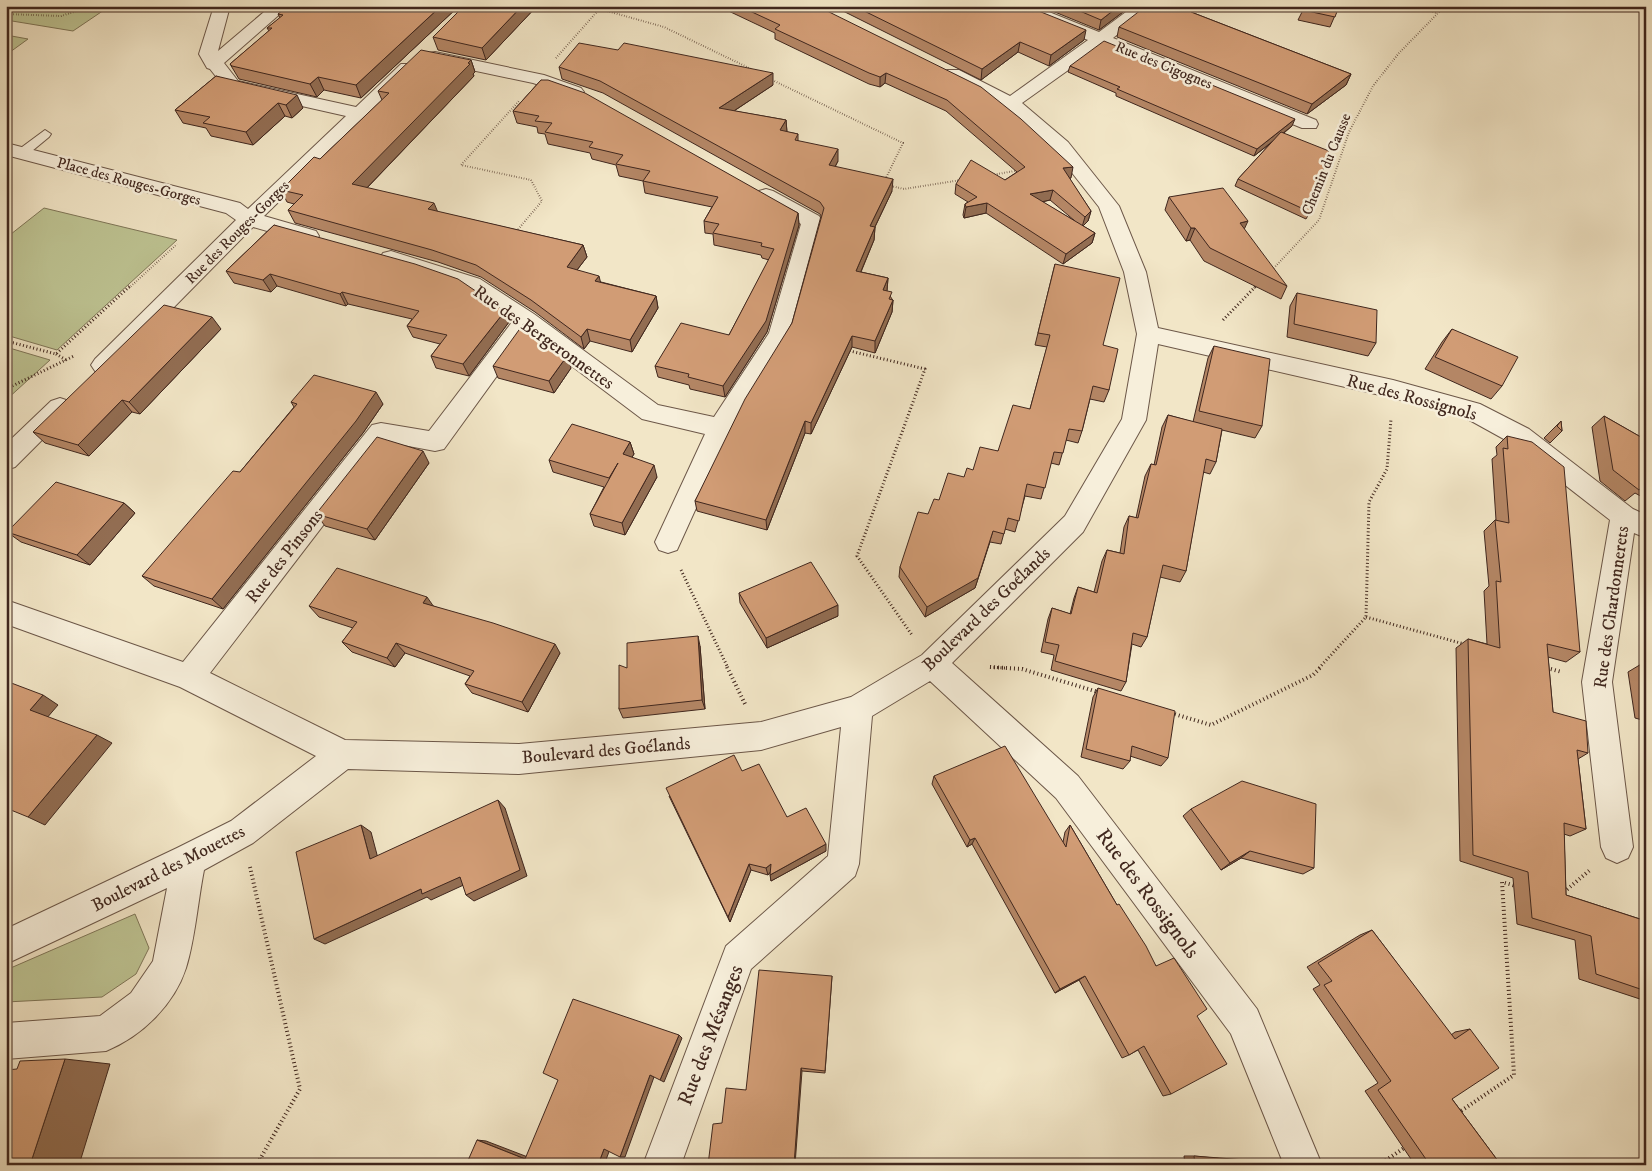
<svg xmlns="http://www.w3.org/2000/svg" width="1652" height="1171" viewBox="0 0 1652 1171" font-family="'IM FELL DW Pica',serif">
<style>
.green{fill:#bec493;stroke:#7f7658}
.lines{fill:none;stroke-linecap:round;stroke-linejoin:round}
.lane-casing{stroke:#6c5748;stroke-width:2}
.street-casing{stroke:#6c5748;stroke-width:2}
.path-far2{stroke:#40271e;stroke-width:2;stroke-dasharray:0.5 2;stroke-linecap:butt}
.path-far1{stroke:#40271e;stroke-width:3;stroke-dasharray:1 2.5;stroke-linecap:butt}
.path{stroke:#40271e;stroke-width:4;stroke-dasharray:1 3;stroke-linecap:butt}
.lane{fill:#f7efdb;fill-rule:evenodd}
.street{fill:#f7efdb;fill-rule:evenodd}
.wall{fill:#b48665;stroke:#40271e;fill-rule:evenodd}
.shaded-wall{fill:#926d52;stroke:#40271e}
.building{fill:#d19c75;stroke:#40271e}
.labels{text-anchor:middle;stroke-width:5;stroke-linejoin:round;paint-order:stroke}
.far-street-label{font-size:15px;fill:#40271e;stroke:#f7efdb}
.street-label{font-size:18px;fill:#40271e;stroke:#f7efdb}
.near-street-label{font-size:21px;fill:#40271e;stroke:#f7efdb}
</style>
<rect width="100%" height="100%" fill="#f2e6c7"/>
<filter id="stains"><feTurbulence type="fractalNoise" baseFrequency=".004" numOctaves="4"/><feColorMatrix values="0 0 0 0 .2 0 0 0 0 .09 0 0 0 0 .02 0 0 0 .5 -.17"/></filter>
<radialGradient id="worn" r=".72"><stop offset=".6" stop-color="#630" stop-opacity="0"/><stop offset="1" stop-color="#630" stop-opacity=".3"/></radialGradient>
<path class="green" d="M6 6H110L73 31 6 20Z
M6 35 28 39 6 55Z
M44 208 177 240 57 350 6 335V238Z
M6 347 50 360 6 400Z
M135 914 149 948 136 974 102 997 6 1002V970Z"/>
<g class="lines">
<g class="lane-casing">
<path id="lane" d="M45 130 51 134 49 137 26 156H18L16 153 18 150Z"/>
</g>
<g class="street-casing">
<path id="street" d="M214 6H230L218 51 271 6H289L224 63 238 81 356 107 401 64H413L416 68 264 216 316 231 319 236 316 241 309 243 253 227 111 371 103 373 95 371 91 365 95 359 236 220 226 213 6 155V143L240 203 248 209 346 116 226 89 210 69 207 68 199 54Z
M1011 6H1034L1099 32 1134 6H1153L1113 38 1316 120 1318 124 1316 128H1302L1102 46 1022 103 1068 142 1119 206 1146 272 1158 328 1393 380 1480 404 1529 429 1633 509 1646 515V538L1634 533 1612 682 1633 847 1628 858 1617 863 1606 858 1601 847 1582 682 1610 520 1511 443 1464 417 1393 398 1158 344 1146 420 1083 532 952 663 1078 776 1257 1009 1322 1165H1284L1231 1034 1056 798 930 681 872 716 859 864 855 876 751 969 681 1165H643L726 946 828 856 841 727 761 750 519 774 348 769 253 843 204 870C198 900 195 940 186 968 174 1005 142 1036 106 1051L6 1059V1023L100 1016 131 993 153 961 167 888 6 964V929L177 848 231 821 316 756 180 687 6 624V600L183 662 372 425 381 423 429 431 512 322 464 289 383 263 380 258 383 253 391 251 480 279 534 314 658 405 714 417 769 333 801 224 759 199 756 195 759 191 766 189 773 191 819 216 822 221 791 334 731 431 677 550 668 553 659 550 655 542 705 434 642 419 528 333 444 449 435 451 387 442 210 673 345 740 519 744 761 722 851 697 922 655 1065 516 1122 419 1137 334 1124 272 1099 207 1054 150 1019 119 1003 107 947 78 944 74 947 70H959L1010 96 1088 40 1013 10Z
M435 52 544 75 581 88 584 92 581 96 575 97 533 83 429 61 426 57 429 53Z
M60 398 69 401 72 407 69 413 15 467 6 470V444L51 401Z"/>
</g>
<path class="path-far2" d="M1419 6 1436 13
M600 9 664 27 751 69
M6 14 61 16 92 6
M556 58 602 6
M770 79 903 143 885 180
M992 175 1020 170
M891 186 904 189 961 180
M515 233 542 201 531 180 461 165 519 101
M1272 270 1319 220 1349 132 1373 86 1399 53 1445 6
M129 288 177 244
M1254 288 1257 285"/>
<path class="path-far1" d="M1223 320 1256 286
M6 341 56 354 130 286
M846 350 925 369 857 556 912 635
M56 354 66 360
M6 389 74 356
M681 570 728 668
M1366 617 1464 644
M990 667 1005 668
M1319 668 1366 617 1369 502 1387 469 1391 419"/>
<path class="path" d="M727 667 745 704
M990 667 1022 669 1098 692
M1547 668 1562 672
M1171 713 1211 725 1313 675 1321 667
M250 867 300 1089 260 1159 271 1165
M1564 892 1590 870
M1458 1113 1514 1075 1502 882 1516 886
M1379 1165 1407 1146"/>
<use href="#lane" class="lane"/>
<use href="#street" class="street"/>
</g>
<path class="wall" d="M459 6 361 98 324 90 317 97 239 79 230 64 269 31 267 28 280 18 278 14Z
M464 6H537L486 60 438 50 433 37Z
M718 6H817L1071 178H1069L1091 211 1088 221 1083 226 1095 233 1092 243 1063 264 986 213 964 218 963 215 965 204 968 202 955 194 956 184 1005 180 1017 172 946 111 885 83 880 87 869 84 775 39V33ZM1050 200 1075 221 1042 202Z
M833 6H1026L1084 40 1049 66 1018 52 981 80Z
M1040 6H1131L1099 30Z
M1300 6H1339L1330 27 1298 20 1303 10Z
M1191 12 1351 74 1346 85 1307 114 1117 37 1119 27Z
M471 60 475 72 473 74 474 76 367 188 438 212 583 245 587 257 577 270 601 282 656 296 658 308 632 352 590 341 584 349 535 312 481 277 438 262 295 223 288 210 294 204 287 202 281 190 320 159 382 100 378 91Z
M1070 66 1292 126 1284 133 1310 212 1306 219 1235 186 1238 179 1271 143 1254 156 1116 96V93L1068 72Z
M559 67 773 85 734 111 786 120 787 132 798 134V141L838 161 835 167 892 191 875 227 874 240 861 272 888 278 887 291 892 299 893 300 892 312 875 353 852 347 811 434 805 433 767 530 697 511 695 501 792 323 821 216 820 214 603 93 562 79Z
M216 76 303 108 292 118 285 116 253 145 211 136 206 128 183 123 175 110Z
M541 80 798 213 799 225 767 332 725 397 690 389 689 385 658 377 655 366 729 335 769 260 762 258 761 255 714 245 713 234 705 233 704 221 712 207 645 193 643 181 619 176 616 165 592 159 590 153 548 144 545 134 538 133 537 127 517 123 513 111Z
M1169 197 1287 286 1281 299 1204 261 1190 240 1186 241 1165 210Z
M274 225 509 322 469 376 436 368 431 356 440 344 413 337 407 326 412 319 348 304 346 306 277 286 271 292 234 283 226 271Z
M1055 264 1103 345 1109 390 1104 402 1090 399 1082 431 1078 443 1066 440 1059 465 1051 463 1041 499 1025 496 1015 532 1005 529 1001 544 990 542 975 588 925 617 899 577 900 567 928 514 939 500 964 477 998 451 1030 409 1047 347 1035 345Z
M1297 293 1376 343 1368 356 1287 337 1290 306Z
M221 329 140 414 132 412 89 456 45 443 33 432Z
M1452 329 1502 386 1491 399 1425 369 1442 342Z
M1214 346 1262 426 1255 438 1222 430 1216 462 1210 474 1203 472 1186 571 1180 582 1160 577 1147 637 1141 647 1132 644 1126 682 1121 691 1051 670 1054 655 1041 652 1048 619 1052 608 1070 614 1074 598 1078 587 1094 592 1102 561 1107 550 1120 553 1124 527 1129 516 1136 518 1145 476 1151 464 1154 465 1162 427 1168 415 1193 422 1208 358Z
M493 366 571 368 554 393 498 378Z
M291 402 383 404 363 433 223 609 154 586 142 576 240 472 294 407Z
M1604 416 1646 440V499L1635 493 1625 501 1600 481 1592 427Z
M1561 421 1562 431 1550 443 1544 438Z
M1507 436 1580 652 1566 662 1548 657 1553 712 1588 753 1578 759 1586 829 1570 836 1564 834 1566 895 1646 921V1001L1579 979 1575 940 1517 924 1513 878 1460 861 1456 648 1468 639 1487 644 1484 591 1489 586 1484 531 1495 520H1496L1492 459 1497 455 1496 447Z
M630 442 634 454 632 457 657 477 625 535 594 526 590 514 604 487 553 472 549 460Z
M429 463 375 540 325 526 316 514Z
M124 503 135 513 90 565 21 542 7 532Z
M739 593 838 616 767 648 740 603Z
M309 606H433L560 653 528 712 472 693 465 684 470 676 405 653 395 667 352 652 342 642 353 628 319 617Z
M1646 626V658L1641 629Z
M700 646 705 709 623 718 619 709 627 668Z
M1643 663 1646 664V721L1635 718 1628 672Z
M1098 688 1168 758 1161 766 1130 756V761L1123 769 1081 757 1093 697Z
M742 771 787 817 826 851 771 881 770 872 768 875 751 870 730 922 669 796Z
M934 776 1063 842 1065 832 1070 825 1117 905 1156 966 1197 1016 1171 1094 1163 1096 1138 1050 1129 1055 1122 1058 1079 980 1055 993 972 844 967 847 932 784Z
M1191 809 1314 868 1303 874 1241 858 1221 870 1183 816Z
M1372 930 1451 1035 1455 1032 1470 1029 1452 1099 1501 1165H1415L1365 1091 1378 1083 1313 989 1320 985 1307 967 1360 935Z
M832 976 825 1073 802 1071 746 1090Z
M1184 1156H1194L1285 1165H1185Z"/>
<path class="shaded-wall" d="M441 6H459L361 98 356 85Z
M522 6H537L486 60 482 48Z
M1119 6H1131L1099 30 1101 20Z
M1086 30 1084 40 1049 66 1051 55Z
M1020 42 1018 52 981 80 982 69Z
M471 60 475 72 473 74 474 76 358 197 352 184Z
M773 73V85L720 120 719 108Z
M886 73 885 83 880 87V77Z
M1351 74 1346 85 1307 114 1312 104Z
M318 77 324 90 317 97 310 84Z
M297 95 303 108 292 118 286 105Z
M278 103 285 116 253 145 246 132Z
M1295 119 1292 126 1254 156 1257 149Z
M786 120 787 133 780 130Z
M838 149V161L829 178V165Z
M1073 167 1071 178 1061 179 1063 168Z
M893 179 892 191 869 239 870 226Z
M1053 190 1050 200 1027 205 1030 194Z
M434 203 439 215 428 209Z
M987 203 986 213 964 218 966 207Z
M1091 211 1088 221 1082 227 1085 217Z
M798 213 799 225 767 332 725 397 723 386Z
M1248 221 1242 234 1240 223Z
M875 227 874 240 856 283V271Z
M1191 228H1195L1190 240 1186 241Z
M1095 233 1092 243 1063 264 1066 254Z
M583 245 587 257 570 279 567 267Z
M270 274 277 286 271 292 263 280Z
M599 276 602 288 595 281Z
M888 278 887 290 882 302 883 290Z
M342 292 348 304 346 306 340 294Z
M656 296 658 308 632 352 630 340Z
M893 300 892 312 875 353V341Z
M505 311 509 322 469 376 463 364Z
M212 317 221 329 140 414 129 402Z
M587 329 590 341 584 349 581 337Z
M852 336V347L811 434V423Z
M567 356 571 368 554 393 549 381Z
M376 392 383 404 363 433 223 609 212 599Z
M122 400 132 412 89 456 78 445Z
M805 421V433L767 530 766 520Z
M630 442 634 454 626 466 623 454Z
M423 451 429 463 375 540 367 529Z
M654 465 657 477 625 535 622 523Z
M124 503 135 513 90 565 77 555Z
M993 531 975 588 925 617 927 607Z
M427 597 434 607 423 603Z
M838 605V616L767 648 766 638Z
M698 636 700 646 705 709 702 700Z
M396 643 405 653 395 667 387 658Z
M555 644 560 653 528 712 522 702Z
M43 695 58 705 46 719 30 710Z
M97 735 112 743 45 825 28 817Z
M498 800 505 808 527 876 474 901 466 895Z
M361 825 371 832 380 866 370 859Z
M975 838 972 844 967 847 970 840Z
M826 844V851L771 881 770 875Z
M1250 851 1241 858 1221 870 1230 863Z
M749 864 751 870 730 922 728 917Z
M771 864 772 870 768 875 766 868Z
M460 877 468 883 431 900 427 897 325 944 314 939 421 889Z
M1085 976 1079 980 1055 993 1060 989Z
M679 1035 682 1038 664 1082 660 1080Z
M65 1059 110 1064 79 1165H30Z
M801 1068 802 1071 795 1165H794Z
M650 1075 654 1077 625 1157H620Z
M477 1140 486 1141 533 1159H525Z
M604 1149H610L604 1165H598Z"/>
<path class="building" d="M288 6H441L356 85 318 77 310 84 232 66 230 64 272 28H267L283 15 278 14Z
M464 6H522L482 48 433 37Z
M739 6H817L981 87 1021 119 1073 167 1063 168 1091 211 1085 217 1053 190 1030 194 1095 233 1066 254 987 203 966 207 965 204 977 197 956 184 971 160 1005 180 1025 167 947 100 886 73 880 77 869 73 775 29 780 25Z
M854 6H1026L1086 30 1051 55 1020 42 982 69Z
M1068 6H1119L1101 20Z
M1146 6H1193L1191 12 1351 74 1312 104 1119 27Z
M1304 6H1339L1335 17 1303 10Z
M1104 41 1295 119 1257 149 1117 89 1120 87 1070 66Z
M579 43 618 50 624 43 773 73 719 108 786 120 780 130 798 134 795 140 838 149 829 165 893 179 870 226 875 227 856 271 888 278 883 290 892 292 889 299 893 300 875 341 852 336 811 423 805 421 766 520 695 501 745 399 792 323 824 208 820 202 600 81 559 67Z
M421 50 471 60 468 63 470 64 352 184 434 203 428 209 583 245 567 267 599 276 595 281 656 296 630 340 587 329 581 337 531 300 476 265 432 250 288 210 303 195 281 190 314 157 320 159 389 93 378 91Z
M216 76 297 95 286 105 278 103 246 132 203 123 210 117 175 110Z
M541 80H548L585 93 798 213 766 321 723 386 688 377 689 374 655 366 681 323 729 335 774 249 761 246 762 243 713 233 719 224 704 221 718 197 643 181 650 171 616 164 623 155 589 147 593 142 545 132 552 123 535 121 539 116 513 111Z
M1281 132 1329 151 1310 212 1238 179Z
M1223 188 1248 221 1240 223 1287 286 1210 248 1195 228H1191L1169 197Z
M274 225 415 264 458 279 505 311 463 364 431 356 447 335 407 326 419 311 342 292 340 294 270 274 263 280 226 271Z
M1055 264 1120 278 1103 345 1118 349 1109 390 1093 386 1082 431 1069 429 1063 453 1054 452 1045 488 1027 484 1019 521 1008 518 1004 534 993 531 978 578 927 607 900 567 918 512 928 514 934 499 939 500 948 473 964 477 967 468 973 470 980 447 998 451 1013 405 1030 409 1050 335 1038 333Z
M1297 293 1377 310 1376 343 1294 324Z
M164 305 212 317 129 402 122 400 78 445 33 432Z
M524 323 567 356 549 381 493 366Z
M1452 329 1518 357 1502 386 1435 357Z
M1214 346 1270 359 1262 426 1199 411Z
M314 375 376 392 356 421 212 599 142 576 233 471 240 472 297 404 291 402Z
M1168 415 1222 429 1216 462 1206 459 1186 571 1163 565 1147 637 1133 633 1126 682 1055 661 1059 645 1045 642 1052 608 1071 614 1078 587 1097 593 1107 550 1124 554 1129 516 1138 518 1151 464 1156 465Z
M1604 416 1646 440V482L1639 490 1613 470Z
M1561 421 1562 431 1557 426Z
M572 424 630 442 623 454 654 465 622 523 590 514 618 463 609 478 549 460Z
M1507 436 1532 442 1564 467 1580 652 1547 644 1553 712 1586 721 1588 753 1577 750 1586 829 1564 823 1566 895 1646 921V991L1596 974 1591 936 1532 918 1528 872 1473 855 1468 639 1500 648 1496 581 1501 582 1495 520 1509 523 1503 448 1508 449Z
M377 437 423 451 367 529 316 514Z
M56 482 124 503 77 555 7 532Z
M811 562 838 605 766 638 739 593Z
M337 568 427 597 423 603 493 623 555 644 522 702 465 684 474 671 396 643 387 658 342 642 357 622 309 606Z
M698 636 702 700 619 709V665L627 668V643Z
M1643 663 1646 664V680Z
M6 681 43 695 30 710 97 735 28 817 6 808Z
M1098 688 1175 711 1168 758 1132 746 1130 761 1086 749Z
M1005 746 1066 847 1070 825 1117 905 1119 904 1146 946 1156 966 1174 958 1207 1009 1197 1016 1227 1064 1171 1094 1144 1046 1129 1055 1085 976 1060 989 975 838 970 840 934 776Z
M734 755 742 771 759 764 787 817 806 808 826 844 770 875 771 864 766 868 749 864 728 917 666 788Z
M1242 781 1316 804 1314 868 1250 851 1230 863 1191 809Z
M498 800 520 870 466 895 460 877 422 894 421 889 314 939 296 852 361 825 370 859Z
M1372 930 1455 1039 1470 1029 1499 1068 1452 1099 1501 1165H1430L1378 1090 1391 1081 1324 985 1332 981 1318 963Z
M759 970 832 976 825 1071 801 1068 794 1165H708L713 1124 722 1123 726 1088 746 1090Z
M573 999 679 1035 660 1080 650 1075 620 1157 604 1149 598 1165H466L477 1140 525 1159 558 1080 543 1073Z
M65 1059 30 1165H6V1070L17 1069 20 1061Z
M1194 1156 1284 1163 1285 1165H1195Z"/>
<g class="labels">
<g class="far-street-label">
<text transform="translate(1164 65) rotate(22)" y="5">Rue des Cigognes</text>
<text transform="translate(1326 164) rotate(-68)" y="5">Chemin du Causse</text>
<text transform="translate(129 181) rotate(15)" y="5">Place des Rouges-Gorges</text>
<text transform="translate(237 232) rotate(-45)" y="5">Rue des Rouges-Gorges</text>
</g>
<g class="street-label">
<text transform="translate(544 337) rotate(35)" y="6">Rue des Bergeronnettes</text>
<text transform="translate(1412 397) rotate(15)" y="6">Rue des Rossignols</text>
<text transform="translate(284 556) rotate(-52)" y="6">Rue des Pinsons</text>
<text transform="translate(1611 607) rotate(-82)" y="6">Rue des Chardonnerets</text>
<text transform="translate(986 609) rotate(-44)" y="6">Boulevard des Goélands</text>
<text transform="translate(606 750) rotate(-5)" y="6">Boulevard des Goélands</text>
<text transform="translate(168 868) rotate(-27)" y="6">Boulevard des Mouettes</text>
</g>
<g class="near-street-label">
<text transform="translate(1148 893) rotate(53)" y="7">Rue des Rossignols</text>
<text transform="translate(710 1035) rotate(-69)" y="7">Rue des Mésanges</text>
</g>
</g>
<rect width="1652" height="1171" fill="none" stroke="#f2e6c7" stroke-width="25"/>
<rect x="8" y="8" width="1637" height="1156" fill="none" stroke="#40271e" stroke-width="2.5"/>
<rect x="12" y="12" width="1627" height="1146" fill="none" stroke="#40271e"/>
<rect width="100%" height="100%" filter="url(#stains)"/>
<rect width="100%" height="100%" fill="url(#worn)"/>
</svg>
